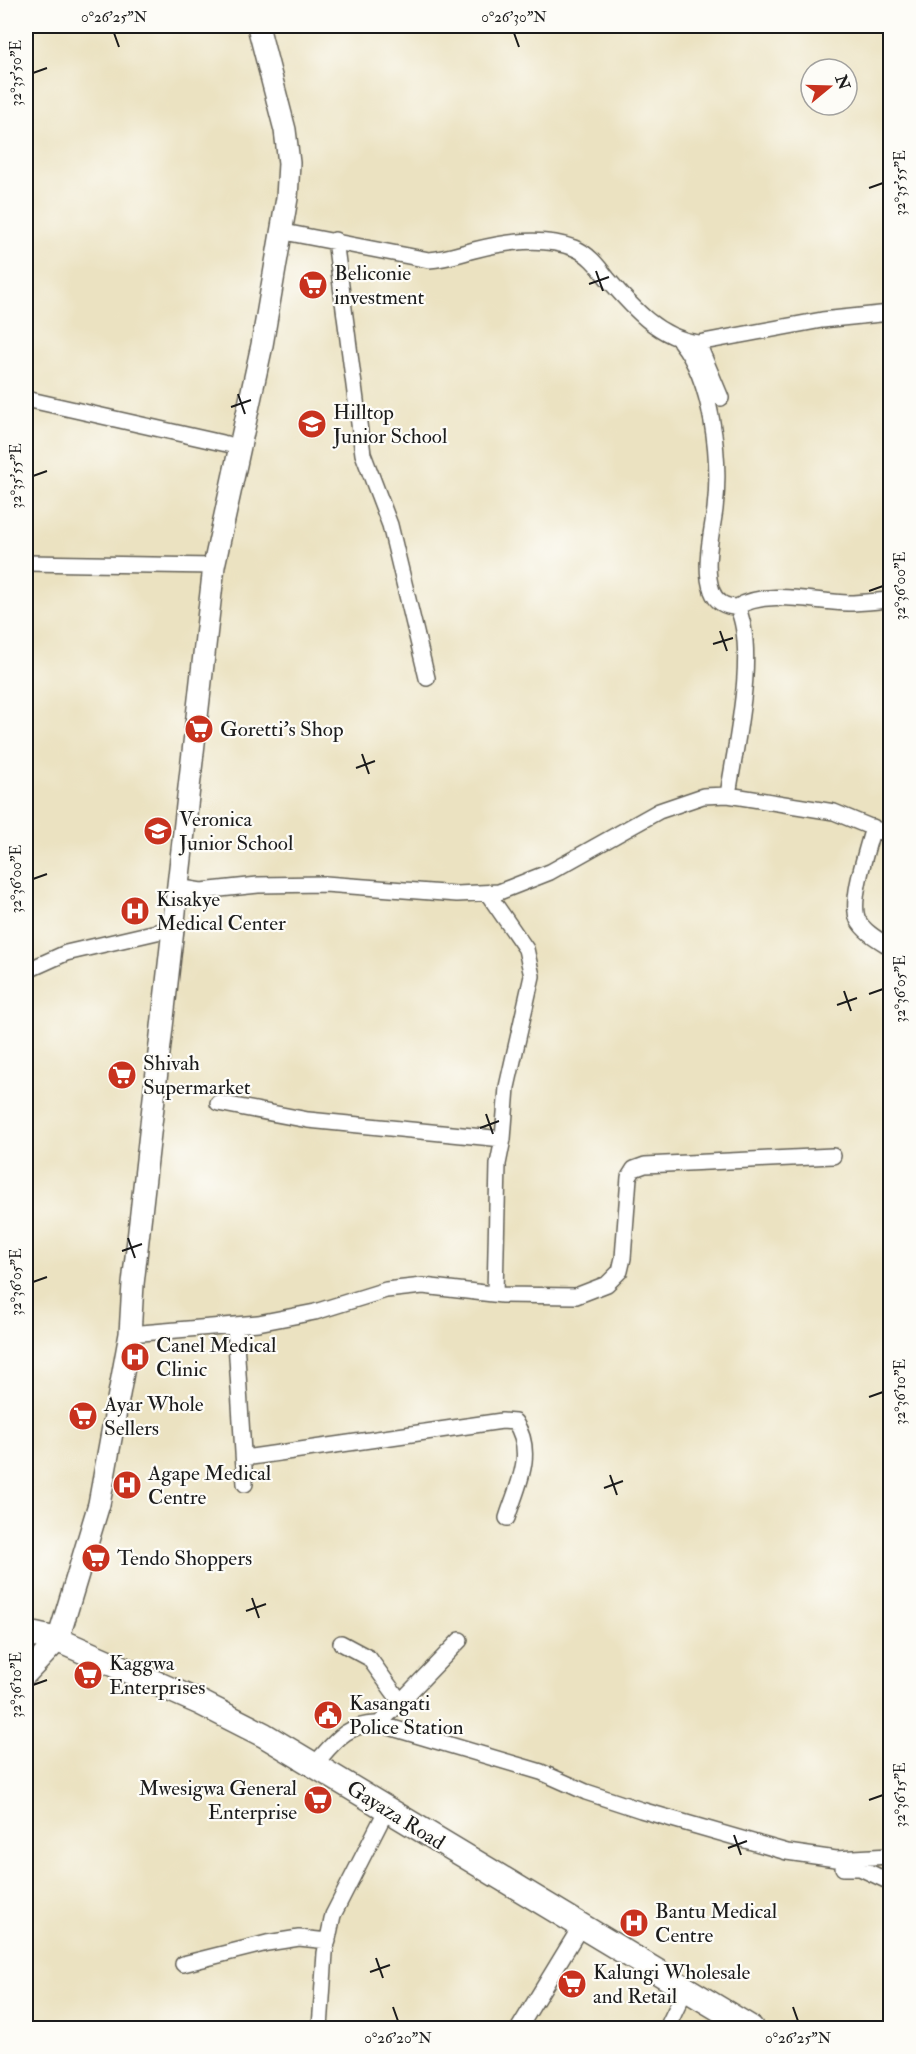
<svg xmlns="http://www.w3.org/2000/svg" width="916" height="2054" viewBox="0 0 916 2054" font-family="'IM FELL Double Pica',serif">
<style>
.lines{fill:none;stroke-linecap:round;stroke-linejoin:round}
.street-casing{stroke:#646156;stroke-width:18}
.secondary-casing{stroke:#646156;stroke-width:24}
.primary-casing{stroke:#646156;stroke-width:27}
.street{stroke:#fff;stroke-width:15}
.secondary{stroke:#fff;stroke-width:21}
.primary{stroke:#fff;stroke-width:24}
.ticks{fill:none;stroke:#1c1c1c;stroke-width:2}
.labels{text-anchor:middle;stroke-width:4.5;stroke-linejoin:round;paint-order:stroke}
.poi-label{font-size:21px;fill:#1c1c1c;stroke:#fdfcf7;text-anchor:start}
.street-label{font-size:21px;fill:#1c1c1c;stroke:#fdfcf7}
.neatline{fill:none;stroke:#1c1c1c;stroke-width:2}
.ticks-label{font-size:15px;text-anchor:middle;fill:#1c1c1c}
</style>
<rect width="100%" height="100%" fill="#fdfcf7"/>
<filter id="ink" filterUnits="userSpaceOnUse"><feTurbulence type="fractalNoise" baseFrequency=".0167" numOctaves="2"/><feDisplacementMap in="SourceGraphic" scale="12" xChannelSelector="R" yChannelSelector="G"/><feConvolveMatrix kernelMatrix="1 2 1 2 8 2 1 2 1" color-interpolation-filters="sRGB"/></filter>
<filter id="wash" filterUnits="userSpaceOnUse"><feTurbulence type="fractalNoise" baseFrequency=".008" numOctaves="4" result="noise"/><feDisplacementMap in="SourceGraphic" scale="24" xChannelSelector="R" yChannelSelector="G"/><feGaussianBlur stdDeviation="1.35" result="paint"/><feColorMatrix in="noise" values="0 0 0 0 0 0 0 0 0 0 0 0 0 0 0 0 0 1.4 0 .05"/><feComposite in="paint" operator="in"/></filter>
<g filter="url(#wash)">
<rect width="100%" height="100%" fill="#ebe2c1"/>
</g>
<g filter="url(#ink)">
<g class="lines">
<g class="street-casing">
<path id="street" d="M284 232 429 260C445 259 459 254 474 250 506 242 542 236 574 248 588 253 598 266 607 278 632 307 658 338 698 343L822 320 890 313
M335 240 363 454 390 525 427 678
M680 341C712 380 721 458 715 509 712 533 703 566 712 591 716 602 725 607 737 607 758 649 735 748 728 795
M698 343 721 398
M26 399 240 447
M26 563 214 566
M737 607C768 589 814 602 848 603 862 603 876 601 890 600
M873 827C868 847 849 901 858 920 864 932 879 940 890 947
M177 887 201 891 258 885 325 884 457 894 499 892 550 872 659 811 703 796 728 795 834 812 890 835
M488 894 526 949 532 976 507 1087 503 1139 498 1164 495 1294
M26 971 66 953 174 928
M218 1103 308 1120 503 1139
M235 1326 245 1484
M130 1334 258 1323 315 1312 386 1290 423 1286 502 1295 576 1296 607 1284 620 1271 623 1258 629 1177 634 1169 645 1165 833 1156
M244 1458 502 1421 515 1422C536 1454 517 1486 507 1518
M341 1643 369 1658 400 1701
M379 1724 460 1640
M314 1765C333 1744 347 1722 379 1724L541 1772 586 1792 641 1810 787 1852 836 1859 890 1856
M843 1868H860L890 1882
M183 1964 267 1943 299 1938 328 1941
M320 2028 325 1953 333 1915 387 1809
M519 2028 581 1926
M667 2028 686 1988"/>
</g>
<g class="secondary-casing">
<path id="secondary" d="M26 1674 58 1640 99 1504 130 1334 133 1284 214 566 262 345 287 198 289 163 285 130 258 26"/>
</g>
<g class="primary-casing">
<path id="primary" d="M26 1633 58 1640 201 1703 264 1735 751 2028"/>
</g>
<use href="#street" class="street"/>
<use href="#secondary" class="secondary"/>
<use href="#primary" class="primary"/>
</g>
</g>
<path class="ticks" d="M114 33 119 47M514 33 519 47M33 73 47 68M869 188 883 183M596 271 603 291M589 284 609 277M238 394 245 414M231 407 251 400M33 476 47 471M869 591 883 586M720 631 727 651M713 644 733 638M362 754 369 774M356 768 375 761M33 879 47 874M844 991 851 1011M869 994 883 989M837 1005 857 998M486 1114 493 1134M480 1128 499 1121M128 1238 135 1258M122 1251 142 1244M33 1282 47 1277M869 1397 883 1392M610 1475 617 1495M604 1488 623 1481M252 1598 259 1618M246 1611 266 1604M33 1685 47 1680M869 1800 883 1795M734 1835 741 1855M728 1848 747 1841M376 1958 383 1978M370 1972 390 1965M393 2007 398 2021M793 2007 798 2021"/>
<defs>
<g id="supermarket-disc" transform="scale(1.5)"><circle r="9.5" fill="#c8321e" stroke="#fdfcf7"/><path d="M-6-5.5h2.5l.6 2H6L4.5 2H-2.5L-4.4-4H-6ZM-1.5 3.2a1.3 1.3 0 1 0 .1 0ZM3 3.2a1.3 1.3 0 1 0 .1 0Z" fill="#fff"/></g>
<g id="school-disc" transform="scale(1.5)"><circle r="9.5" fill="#c8321e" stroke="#fdfcf7"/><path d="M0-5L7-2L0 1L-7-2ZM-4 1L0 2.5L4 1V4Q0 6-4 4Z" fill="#fff"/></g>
<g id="hospital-disc" transform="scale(1.5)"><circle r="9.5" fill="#c8321e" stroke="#fdfcf7"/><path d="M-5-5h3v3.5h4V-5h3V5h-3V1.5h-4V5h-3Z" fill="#fff"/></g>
<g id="civic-disc" transform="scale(1.5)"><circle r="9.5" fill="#c8321e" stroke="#fdfcf7"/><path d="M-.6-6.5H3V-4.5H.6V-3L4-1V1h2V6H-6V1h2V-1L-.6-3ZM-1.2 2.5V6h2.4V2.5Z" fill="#fff"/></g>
</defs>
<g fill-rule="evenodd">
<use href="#supermarket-disc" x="313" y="285"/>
<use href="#school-disc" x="312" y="424"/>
<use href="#supermarket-disc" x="199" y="729"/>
<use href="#school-disc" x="158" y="831"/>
<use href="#hospital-disc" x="135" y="911"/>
<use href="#supermarket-disc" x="122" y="1075"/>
<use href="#hospital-disc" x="135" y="1357"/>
<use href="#supermarket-disc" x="83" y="1416"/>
<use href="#hospital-disc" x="127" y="1485"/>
<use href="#supermarket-disc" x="96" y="1558"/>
<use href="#supermarket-disc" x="88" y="1675"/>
<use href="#civic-disc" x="328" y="1715"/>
<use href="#supermarket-disc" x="318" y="1800"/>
<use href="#hospital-disc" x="634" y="1923"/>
<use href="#supermarket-disc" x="572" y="1984"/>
</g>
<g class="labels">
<g class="poi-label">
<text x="334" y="280">Beliconie<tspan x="334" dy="24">investment</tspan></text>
<text x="333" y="419">Hilltop<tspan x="333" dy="24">Junior School</tspan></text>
<text x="220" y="736">Goretti's Shop</text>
<text x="179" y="826">Veronica<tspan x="179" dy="24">Junior School</tspan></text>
<text x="156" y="906">Kisakye<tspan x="156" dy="24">Medical Center</tspan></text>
<text x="143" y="1070">Shivah<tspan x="143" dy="24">Supermarket</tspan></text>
<text x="156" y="1352">Canel Medical<tspan x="156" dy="24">Clinic</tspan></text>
<text x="104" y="1411">Ayar Whole<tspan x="104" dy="24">Sellers</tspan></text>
<text x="148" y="1480">Agape Medical<tspan x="148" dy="24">Centre</tspan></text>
<text x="117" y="1565">Tendo Shoppers</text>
<text x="109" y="1670">Kaggwa<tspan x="109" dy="24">Enterprises</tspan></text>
<text x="349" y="1710">Kasangati<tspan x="349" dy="24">Police Station</tspan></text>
<text x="297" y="1795" text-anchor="end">Mwesigwa General<tspan x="297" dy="24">Enterprise</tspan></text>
<text x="655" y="1918">Bantu Medical<tspan x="655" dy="24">Centre</tspan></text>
<text x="593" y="1979">Kalungi Wholesale<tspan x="593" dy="24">and Retail</tspan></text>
</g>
<g class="street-label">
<text transform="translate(396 1815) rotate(32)" y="7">Gayaza Road</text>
</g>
</g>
<rect width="916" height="2054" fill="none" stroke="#fdfcf7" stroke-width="66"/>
<g transform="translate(829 87) rotate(71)"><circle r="28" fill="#fdfcf7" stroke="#a3a29f" stroke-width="1.5"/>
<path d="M0-4.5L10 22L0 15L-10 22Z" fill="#c8321e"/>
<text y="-9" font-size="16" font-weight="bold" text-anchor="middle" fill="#1c1c1c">N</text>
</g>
<rect x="33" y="33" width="850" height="1988" class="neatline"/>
<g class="ticks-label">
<text x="114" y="22">0°26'25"N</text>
<text x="514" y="22">0°26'30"N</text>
<text transform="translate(16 73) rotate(-90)" y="5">32°35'50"E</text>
<text transform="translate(900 183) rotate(-90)" y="5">32°35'55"E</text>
<text transform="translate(16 476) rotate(-90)" y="5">32°35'55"E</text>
<text transform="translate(900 586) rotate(-90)" y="5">32°36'00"E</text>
<text transform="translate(16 879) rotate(-90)" y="5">32°36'00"E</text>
<text transform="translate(900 989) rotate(-90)" y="5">32°36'05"E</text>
<text transform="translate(16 1282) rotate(-90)" y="5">32°36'05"E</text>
<text transform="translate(900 1392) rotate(-90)" y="5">32°36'10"E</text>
<text transform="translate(16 1685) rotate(-90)" y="5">32°36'10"E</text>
<text transform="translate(900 1795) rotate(-90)" y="5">32°36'15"E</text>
<text x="398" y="2043">0°26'20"N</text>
<text x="798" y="2043">0°26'25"N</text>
</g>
</svg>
